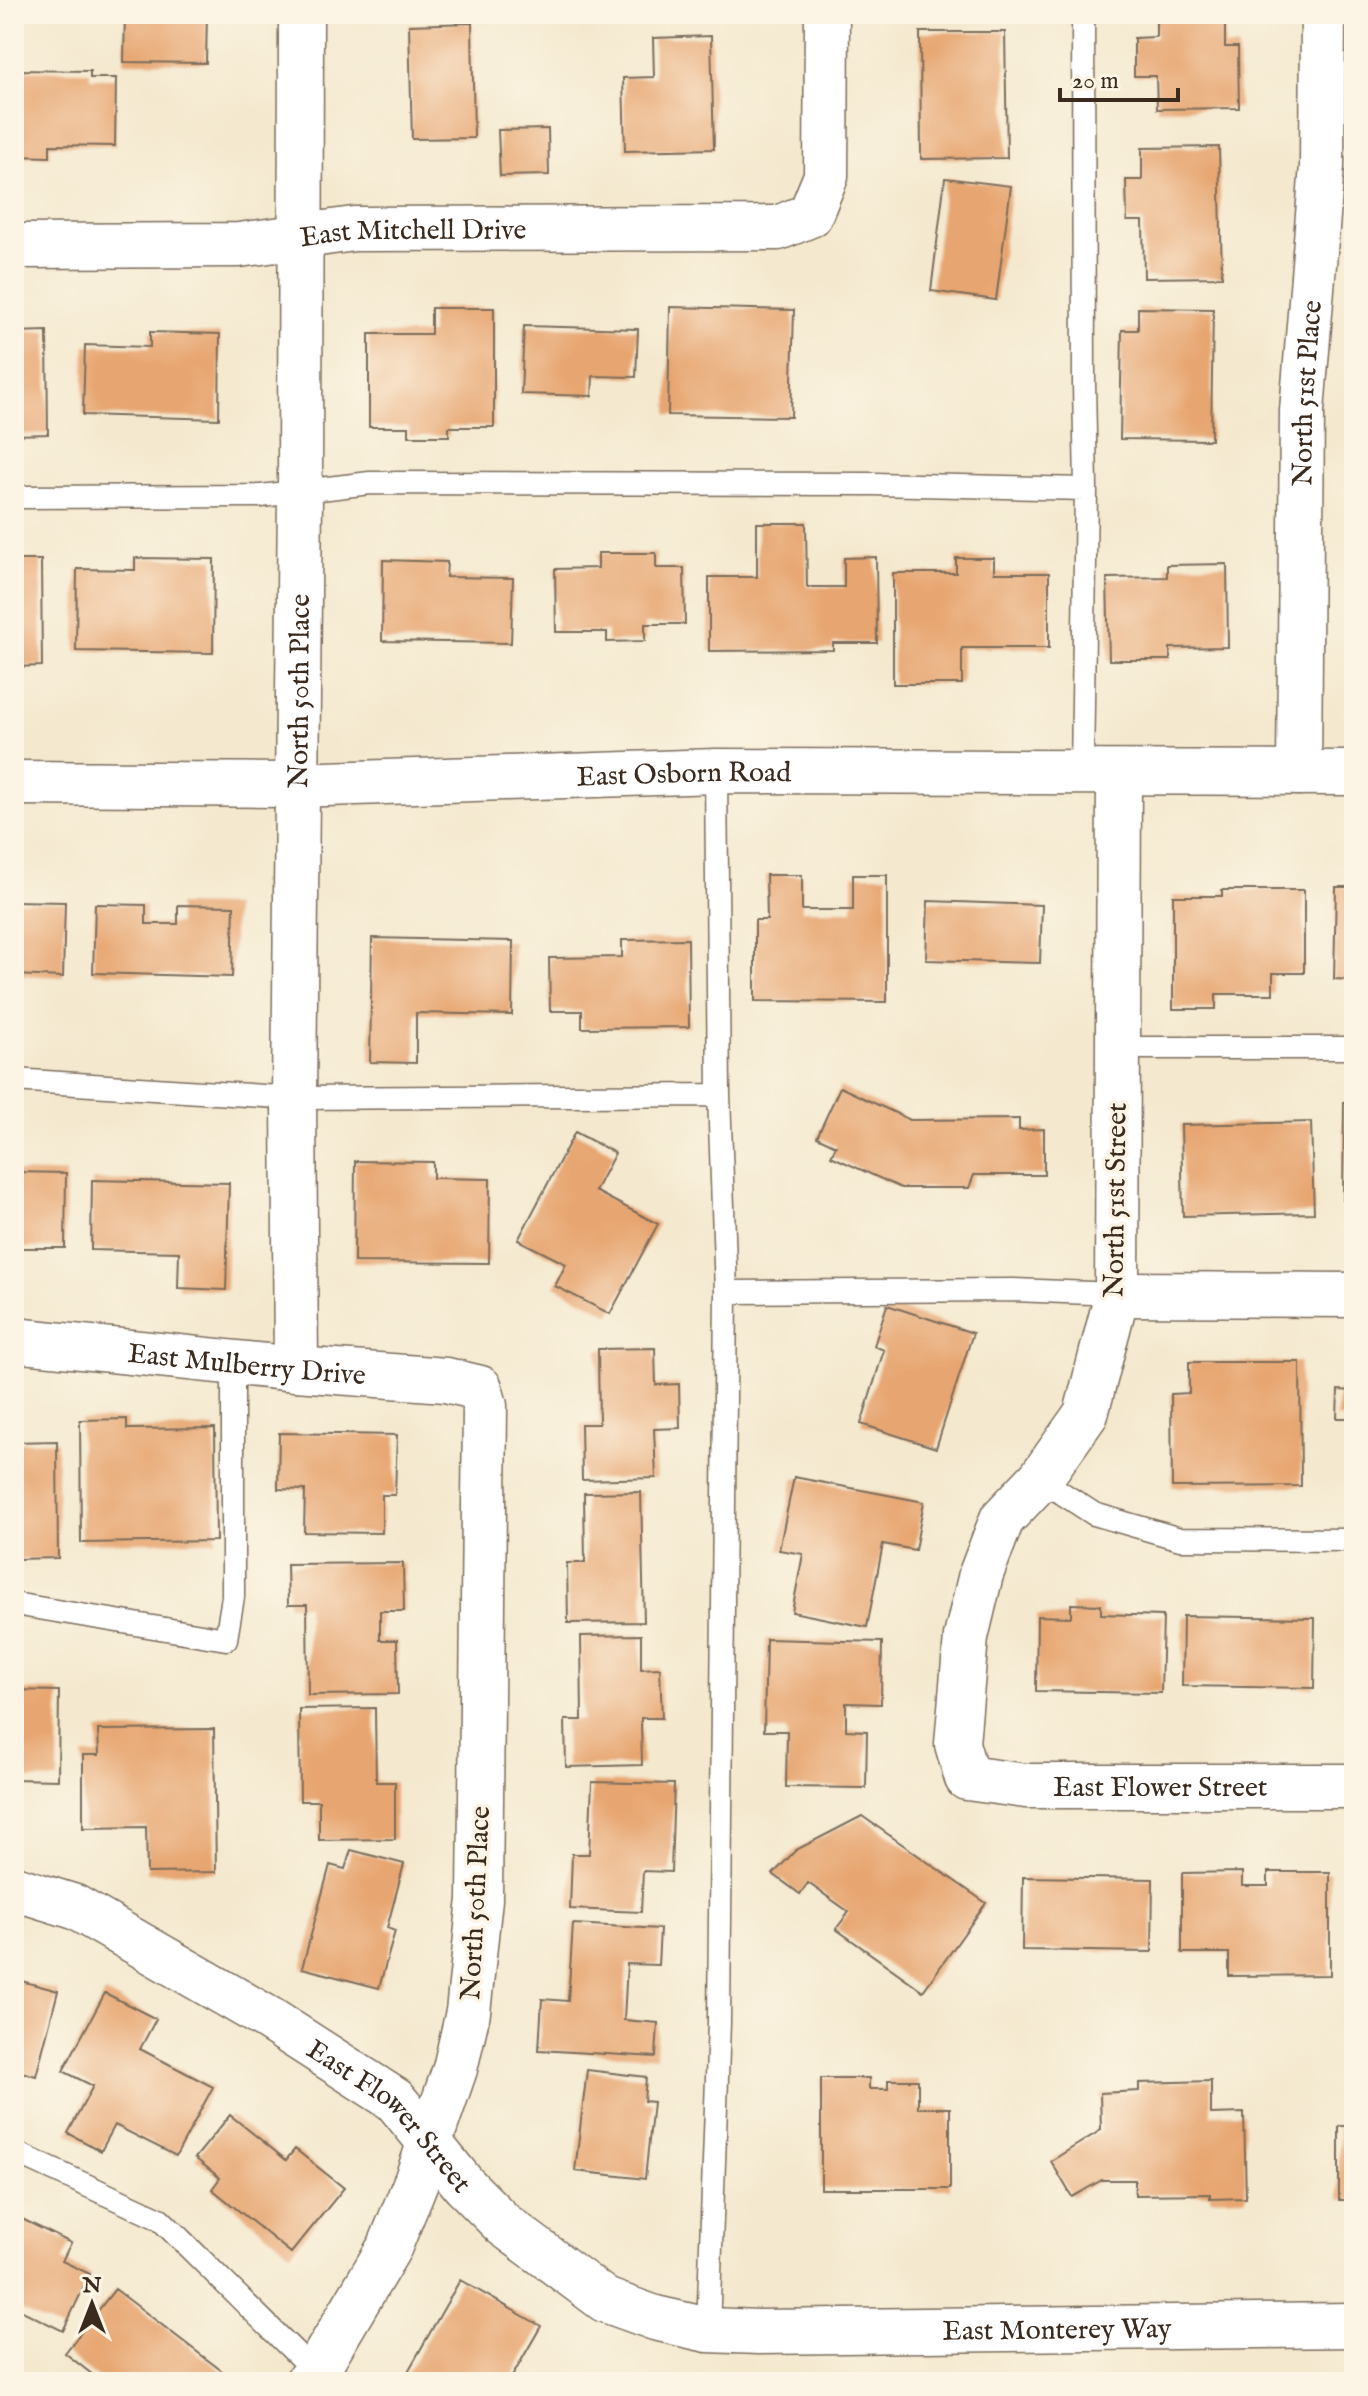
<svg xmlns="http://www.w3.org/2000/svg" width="1368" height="2396" viewBox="0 0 1368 2396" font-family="'IM FELL English',serif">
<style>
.building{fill:#e7a671}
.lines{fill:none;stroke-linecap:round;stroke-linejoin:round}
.service-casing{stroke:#7c6d5c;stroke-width:25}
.minor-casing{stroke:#7c6d5c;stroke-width:47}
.tertiary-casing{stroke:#7c6d5c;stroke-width:47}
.service{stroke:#fff;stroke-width:22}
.minor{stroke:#fff;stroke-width:44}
.tertiary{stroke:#fff;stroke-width:44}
.labels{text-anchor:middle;stroke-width:7;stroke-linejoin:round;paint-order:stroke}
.street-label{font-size:28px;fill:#3b2a1e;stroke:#fcf5e5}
</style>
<rect width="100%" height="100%" fill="#fcf5e5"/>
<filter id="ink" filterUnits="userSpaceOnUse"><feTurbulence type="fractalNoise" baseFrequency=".0125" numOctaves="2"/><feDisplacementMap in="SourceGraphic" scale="16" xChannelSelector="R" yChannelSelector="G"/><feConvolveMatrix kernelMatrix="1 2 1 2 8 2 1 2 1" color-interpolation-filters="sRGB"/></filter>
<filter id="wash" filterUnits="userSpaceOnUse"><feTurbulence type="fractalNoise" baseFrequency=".006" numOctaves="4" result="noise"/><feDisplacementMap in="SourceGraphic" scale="32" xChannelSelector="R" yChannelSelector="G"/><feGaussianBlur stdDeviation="1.8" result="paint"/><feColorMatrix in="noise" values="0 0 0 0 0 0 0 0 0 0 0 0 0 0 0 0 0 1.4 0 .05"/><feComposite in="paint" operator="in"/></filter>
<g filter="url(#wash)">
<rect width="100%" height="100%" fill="#f4e9cf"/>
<g id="blocks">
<path class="building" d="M125 14H207L206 63 124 62Z
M1156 14H1225V47H1238L1239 108 1157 109 1156 76H1134V38L1156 37Z
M472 23 474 138 412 139 409 25Z
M920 32H1005L1007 158 921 159Z
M711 36 714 149 625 151 623 78 654 77 653 38Z
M14 70 90 71V78H116L115 146 50 145V157L14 156Z
M548 129 549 175 500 176 498 130Z
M1219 147 1222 277 1144 278 1143 221H1127L1126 180H1142V148Z
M945 178 1011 186 996 300 931 291Z
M670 307 794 310 791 417 668 415Z
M431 308H494V427H449V436H409V427H369V334H431Z
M1138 308 1213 309 1211 440 1120 439 1122 330H1138Z
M524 326 638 329 636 377 593 376 592 396 521 394Z
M47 331 48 434 14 435V332Z
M150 332 220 334 219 419 83 415 85 345 150 347Z
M757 523H806L807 587H844V558L876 557 877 643H833V650L709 651V577H757Z
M598 553H656V568H684L685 624H645V641L607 642V632H556L555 569 598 568Z
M135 558 214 559 213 653 76 651 77 569 135 570Z
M956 558H994V573H1049V648H962V684H893V573H956Z
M14 560H41L42 666 14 667Z
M383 560 447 562 446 577 513 578 511 643 382 641Z
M1227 564 1228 647 1170 648V660H1109L1107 578 1167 577V565Z
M766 875H802V910H853V875H887V1002L755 1001V920H767Z
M1336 887H1354V980L1334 979Z
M1222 890H1304V973H1273V994H1216V1009H1173V896H1222Z
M14 901 65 902 63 977 14 975Z
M928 901 1042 905 1040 963 926 960Z
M95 904 146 905V924H178V905L234 906 232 977 93 973Z
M372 938 513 941 512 1015 416 1013V1063L370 1062Z
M688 939 689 1027 582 1028V1011H550L549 958 622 957V940Z
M840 1087 910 1120 1019 1119V1130L1044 1129V1175H974L969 1188H901L831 1156 836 1146 817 1137Z
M1344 1102H1354V1200H1343Z
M1311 1122 1314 1213 1183 1216 1181 1125Z
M575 1132 615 1153 595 1191 658 1224 610 1314 555 1286 566 1264 518 1240Z
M355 1161 433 1162V1178L490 1179 489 1263 354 1262Z
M14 1172 66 1173 65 1248H16Z
M92 1180 229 1183 226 1290 178 1288 179 1252 91 1250Z
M887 1305 973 1333 936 1448 861 1424 884 1350 874 1346Z
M655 1348 656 1385 679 1384 680 1428 654 1429 656 1478 582 1480 581 1424H599L598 1349Z
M1189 1362H1300L1301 1486 1172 1487 1171 1394 1189 1393Z
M1338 1390 1354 1391V1418H1337Z
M127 1419V1429L215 1428 216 1541 81 1543 80 1420Z
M279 1433 397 1435 395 1495H382V1533L304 1532 305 1490 278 1489Z
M57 1441 58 1558 14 1559V1442Z
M794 1477 924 1502 915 1550 883 1544 867 1627 792 1612 803 1554 779 1550Z
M641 1492 644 1622 568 1623 567 1563H585L584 1493Z
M403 1563 404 1611H380V1640H397L398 1694 308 1695 307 1605H288L287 1564Z
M1071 1604 1101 1605V1614L1163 1616 1161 1693 1036 1691 1037 1616 1071 1617Z
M1183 1616 1315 1618 1314 1688 1182 1686Z
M641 1635V1669L660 1668 662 1718H641L642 1765 566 1767 565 1720H582L581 1636Z
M766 1639 882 1642 881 1704 846 1703V1730L867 1731 866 1788 786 1787 787 1731H764Z
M14 1690 59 1691 58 1780 14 1779Z
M375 1708 376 1782H395V1839L319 1840V1801H300L299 1709Z
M214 1729 216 1872 147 1873 146 1827 83 1828V1755H99L98 1730Z
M592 1782 674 1784 671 1872 643 1871 641 1912 570 1909 572 1854H589Z
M862 1816 986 1903 923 1991 836 1929 849 1912 808 1883 800 1894 773 1874 796 1850Z
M351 1850 404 1864 387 1928 395 1931 379 1988 302 1968 330 1865 345 1869Z
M1242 1872V1886H1268V1872H1330V1975L1229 1976V1953H1182V1873Z
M1023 1877 1153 1879 1152 1952 1022 1950Z
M573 1924 660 1929 658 1965 627 1964 624 2020 658 2023 656 2057 539 2050 542 1999 568 2001Z
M14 1979 58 1991 36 2076 14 2070Z
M105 1993 156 2019 140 2049 213 2087 176 2156 115 2125 101 2151 68 2133 93 2086 63 2071Z
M587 2070 646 2077 644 2101 653 2102 645 2179 575 2171Z
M821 2078H869V2089H888V2080H918V2108H950V2189H821Z
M1211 2081V2114L1244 2113 1246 2198 1210 2199V2194L1135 2195V2180H1102L1072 2197 1051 2161 1101 2130 1100 2093 1139 2091V2083Z
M230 2115 286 2160 295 2149 344 2188 291 2253 212 2189 220 2178 195 2158Z
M1339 2126H1354V2200H1339Z
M14 2215 71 2243 62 2261 90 2274 63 2331 14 2307Z
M460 2280 541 2326 509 2382H402Z
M115 2289 222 2371 214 2382H127L123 2380 122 2382H102L65 2353Z"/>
</g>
</g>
<g filter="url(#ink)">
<use href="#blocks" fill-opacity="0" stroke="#7c6d5c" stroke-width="2"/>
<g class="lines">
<g class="service-casing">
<path id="service" d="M14 497 261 496 370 483 873 484 1086 489 1084 383 1083 14
M1082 773 1086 489
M1116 1048H1354
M14 1080 294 1098 719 1095
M726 1292 1013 1290 1117 1294
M1040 1479 1094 1514 1180 1539 1354 1540
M14 1604 226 1639 233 1597V1362
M14 2152 160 2219 319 2376
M708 2330 719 2022 726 1292 719 1095 716 771"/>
</g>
<g class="minor-casing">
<g id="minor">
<path id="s1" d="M14 246 239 245 354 229 778 228 810 215 826 176 827 14"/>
<path id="s2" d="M1119 773 1117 1294 1086 1414 1040 1479 1002 1519 981 1574 966 1637 957 1744 967 1778 1026 1786H1354"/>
<path id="s3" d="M1299 773 1302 411 1322 166 1323 14"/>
<path d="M1117 1294 1354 1295"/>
<path id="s4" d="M14 1340 296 1369 446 1380 480 1388 485 1406 480 1899 468 2012 455 2069 417 2179 390 2246 315 2373 307 2382"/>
<path id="s5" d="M296 1369 294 1098 300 493 301 14"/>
<path id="s6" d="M14 1888 75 1907 269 2019 395 2100 464 2185 503 2224 605 2300 655 2318 708 2330 759 2332 1354 2325"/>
</g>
</g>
<g class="tertiary-casing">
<g id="tertiary">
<path id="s7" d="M14 783 296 785 716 771 1354 773"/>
</g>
</g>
<use href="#service" class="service"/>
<use href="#minor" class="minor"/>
<use href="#tertiary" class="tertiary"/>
</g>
</g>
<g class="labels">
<g class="street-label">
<text dy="10" stroke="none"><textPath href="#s1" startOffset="400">East Mitchell Drive</textPath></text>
<text dy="10" stroke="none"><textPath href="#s3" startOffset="380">North 51st Place</textPath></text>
<text dy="10" stroke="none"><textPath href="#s5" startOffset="678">North 50th Place</textPath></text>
<text dy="10" stroke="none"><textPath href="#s7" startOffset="670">East Osborn Road</textPath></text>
<text transform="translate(1114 1200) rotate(-89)" y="10">North 51st Street</text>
<text dy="10" stroke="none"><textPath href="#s4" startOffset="234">East Mulberry Drive</textPath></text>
<text dy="10" stroke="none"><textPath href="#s2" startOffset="1240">East Flower Street</textPath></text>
<text transform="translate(474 1903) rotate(-87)" y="10">North 50th Place</text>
<text dy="10" stroke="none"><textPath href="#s6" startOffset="444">East Flower Street</textPath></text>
<text dy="10" stroke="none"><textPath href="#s6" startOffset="1186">East Monterey Way</textPath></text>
</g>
</g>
<rect width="1368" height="2396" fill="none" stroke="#fcf5e5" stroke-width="48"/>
<g transform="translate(92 2304)" stroke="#fcf5e5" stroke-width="6" paint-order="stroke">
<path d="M0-6L14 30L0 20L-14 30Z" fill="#3b2a1e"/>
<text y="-12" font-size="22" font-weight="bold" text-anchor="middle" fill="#3b2a1e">N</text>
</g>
<path d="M1060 88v12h118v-12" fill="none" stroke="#3b2a1e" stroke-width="4"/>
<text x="1072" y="88" font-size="24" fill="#3b2a1e" stroke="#fcf5e5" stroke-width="6" paint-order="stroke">20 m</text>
</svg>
